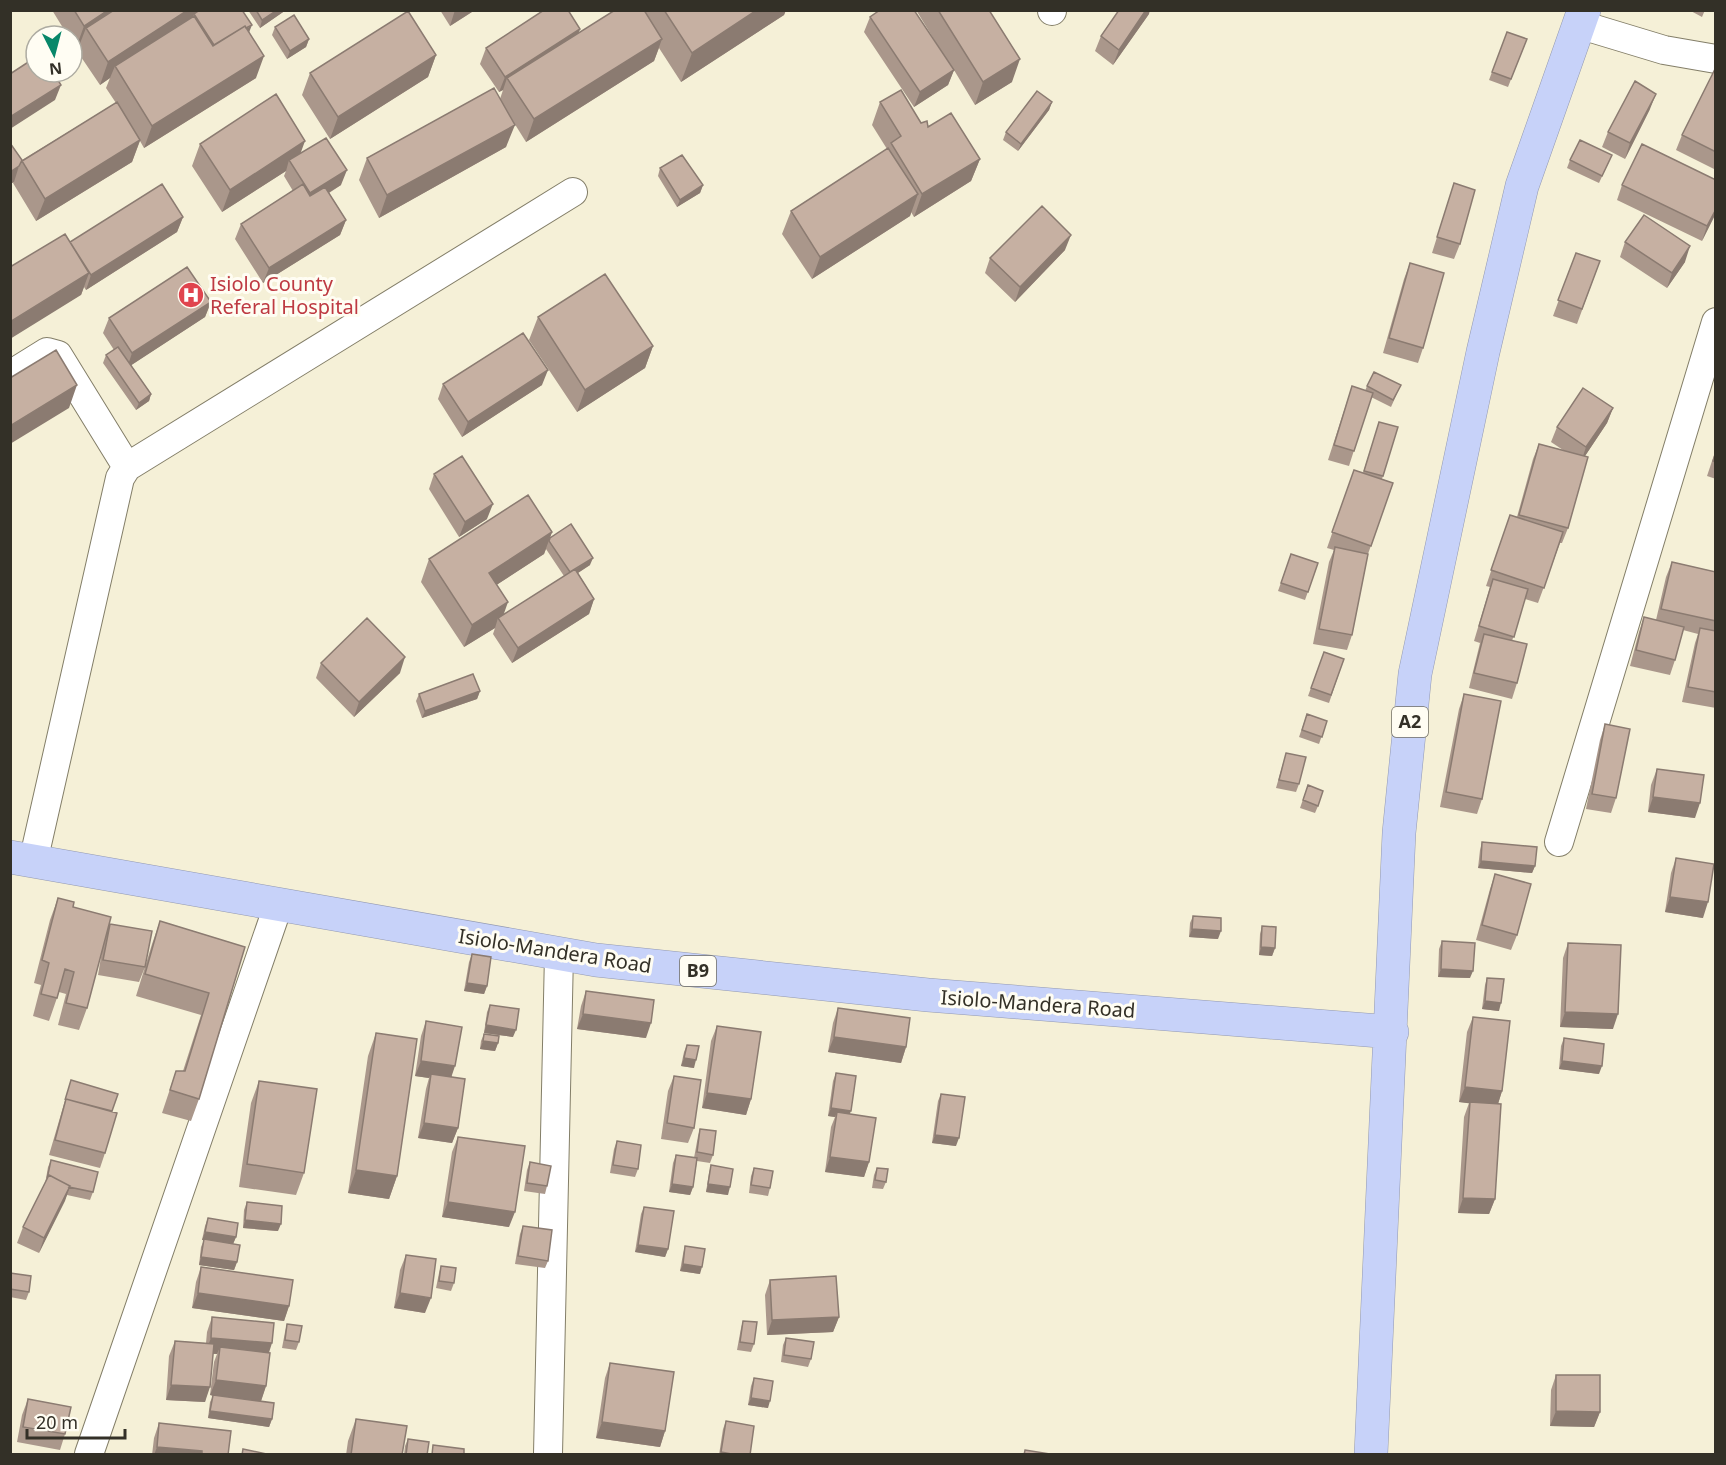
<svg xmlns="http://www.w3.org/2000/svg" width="1726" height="1465" viewBox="0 0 1726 1465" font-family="'Noto Sans',sans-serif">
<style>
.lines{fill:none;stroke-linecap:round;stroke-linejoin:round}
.street-casing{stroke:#837e68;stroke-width:30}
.highway-casing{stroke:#9399b0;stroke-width:34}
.street{stroke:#fff;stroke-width:28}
.highway{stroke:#c7d2f9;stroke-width:33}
.wall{fill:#aa978b;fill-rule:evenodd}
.shaded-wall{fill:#8b7b71}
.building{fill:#c6b0a2;stroke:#8b7b71;stroke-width:1.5}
.labels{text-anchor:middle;stroke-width:6;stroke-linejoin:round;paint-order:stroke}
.shield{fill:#fffdf3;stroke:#706e64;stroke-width:1.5}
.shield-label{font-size:18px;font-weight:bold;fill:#333027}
.health-label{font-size:20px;fill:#be3a42;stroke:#fffdf3;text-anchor:start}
.street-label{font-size:20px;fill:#333027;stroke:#fffdf3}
</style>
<rect width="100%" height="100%" fill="#f5f0d7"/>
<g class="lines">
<g class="street-casing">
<path id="street" d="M1052 11V10
M1578 24 1664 50 1716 59
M10 375 47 352 58 355 127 467
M1559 842 1716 322
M33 862 120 478 127 467 573 192
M89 1454 278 906
M548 1454 559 954"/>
</g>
<g class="highway-casing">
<path id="highway" d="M10 857 596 960 928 995 1392 1032
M1371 1454 1399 833 1415 674 1483 352 1522 186 1584 10"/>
</g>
<use href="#street" class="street"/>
<use href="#highway" class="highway"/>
</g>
<path class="wall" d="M52 10H242L249 33 256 78 144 148 140 141 132 162 36 221 13 183 14 182 10 184 22 160 116 103 106 88 110 78 100 85 77 51 79 46 76 48 72 43V36H68Z
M248 10H286L260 28Z
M440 10H475L450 26Z
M615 10H786L784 15 681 82 659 48 654 61 526 142 511 118 506 147 379 218 359 180 367 158 500 99 503 90 499 92 480 64 486 48 580 29 578 34Z
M916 10H989L1012 82 975 105 954 70 948 85 914 107 864 32 870 17 946 59Z
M1689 10H1705L1702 17Z
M1149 14 1113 65 1095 51 1101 36Z
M275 27 309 39 306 47 287 59 272 35Z
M1507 32 1527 39 1508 87 1489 80Z
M436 55 428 77 330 139 302 95 310 73Z
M1716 67V170L1676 150 1682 135Z
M880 102 928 127 980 159 971 181 914 217 911 212 910 216 812 279 782 234 791 211 887 149 872 125Z
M1052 102 1049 110 1018 151 1003 140 1006 132Z
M1650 109 1625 159 1602 147 1608 132Z
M200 144 301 153 341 185 329 193 346 220 340 235 263 283 235 239 241 224 293 191 284 176 286 171 222 212 192 166Z
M1612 155 1599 183 1567 168 1570 160Z
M660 168 703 185 700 193 677 207 658 176Z
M1716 180V213L1702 241 1617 200 1622 185Z
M1454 183 1460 244 1454 259 1432 253Z
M183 217 177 232 86 290 84 287 81 295 70 243Z
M1625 242 1685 262 1667 288 1620 257Z
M1065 250 1015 302 985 273 990 258Z
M1576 253 1600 261 1577 324 1553 316Z
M1410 263 1423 348 1418 363 1383 353 1404 279Z
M211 302 205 317 131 365 151 394 149 401 136 410 103 363 106 355 114 350 103 333 109 318Z
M538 317 653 346 645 368 577 412 529 340Z
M443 384 542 385 462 437 438 399Z
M1401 385 1391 407 1371 397 1349 466 1328 460 1352 386 1365 391 1367 386Z
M1613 408 1607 423 1585 456 1568 528 1562 543H1560L1538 603 1525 599 1512 641 1517 683 1512 699 1469 688 1480 643 1474 641 1490 587 1486 586 1510 515 1517 517 1533 459 1539 444 1563 450 1551 442 1557 427Z
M1398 427 1382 479 1393 483 1368 554 1352 635 1347 650 1313 644 1329 562 1334 550 1327 548 1354 470 1363 473 1377 429Z
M1716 449V479L1707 476Z
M434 474 487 519 459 537 429 489Z
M552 532 550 538 590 565 578 573 594 599 589 614 512 663 493 634 495 628 464 647 421 582 429 559ZM546 549 564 576 503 615 496 585 544 554Z
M1291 554 1318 563 1305 600 1278 591Z
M1672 562 1716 572V708L1682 702 1695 643 1698 634 1683 630 1675 660 1670 675 1630 666 1639 632 1644 617 1656 620 1666 577Z
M1324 652 1344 659 1329 703 1308 696Z
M321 663 400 673 354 717 316 678Z
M480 691 477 699 422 718 416 701 419 694Z
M1464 694 1482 799 1477 814 1440 807 1459 709Z
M1307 714 1327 721 1319 744 1299 737Z
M1605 724 1616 798 1611 813 1586 809 1600 740Z
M1286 753 1299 784 1296 792 1276 788Z
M1657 769 1695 818 1648 812 1651 785Z
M1308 785 1318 806 1315 813 1300 808Z
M1482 842 1535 866 1532 873 1478 868 1480 850Z
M1676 858 1703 918 1665 912 1671 873Z
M1495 874 1517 935 1511 950 1476 940 1490 889Z
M58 898 108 930 110 924 145 967 152 944 160 921 245 947 199 1099 191 1121 162 1113 176 1071H183L201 1015 136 996 145 967 139 982 98 975 102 951 87 1008 79 1030 58 1025 66 994 59 992 49 1021 33 1016 41 985 34 983 50 920Z
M1193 916 1218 939 1189 937 1190 923Z
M1262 926 1275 948 1272 956 1259 955 1260 934Z
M1442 941 1470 978 1438 977 1439 949Z
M1568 943 1613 1029 1560 1027 1563 958Z
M472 954 487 986 484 994 464 991 469 962Z
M1487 978 1499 1011 1482 1009 1485 985Z
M586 991 646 1038 577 1029 581 1006Z
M490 1005 513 1037 484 1033 487 1012Z
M838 1008 906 1047 901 1063 828 1052 833 1023Z
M1473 1017 1502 1091 1498 1104 1495 1199 1489 1214 1458 1213 1464 1117 1469 1103 1459 1102 1467 1032Z
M426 1021 452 1077 458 1128 452 1143 418 1138 426 1089 429 1078 415 1076 421 1036Z
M717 1026 751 1099 746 1115 702 1108 711 1041Z
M376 1033 397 1176 389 1199 348 1193 368 1056Z
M484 1034 498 1043 495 1051 480 1049 481 1041Z
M1564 1038 1599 1074 1559 1069 1561 1046Z
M687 1045 694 1068 681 1066 684 1052Z
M836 1073 850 1114 869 1162 864 1177 825 1172 831 1127 835 1117 828 1116 833 1081Z
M674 1076 694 1128 688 1143 661 1139 668 1091Z
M71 1080 112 1111 105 1153 100 1168 49 1155Z
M259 1081 304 1173 296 1195 239 1187 251 1103Z
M941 1094 956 1146 932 1143 938 1101Z
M700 1129 713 1155 710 1163 697 1161 693 1187 690 1195 669 1192 673 1163 676 1155 694 1158 698 1136Z
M458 1137 509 1227 442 1217 452 1152Z
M617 1141 638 1169 635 1177 610 1173 614 1149Z
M51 1160 93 1192 90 1200 67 1195 39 1253 17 1243 23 1227 45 1184 48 1167Z
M530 1162 547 1186 545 1194 524 1191 527 1170Z
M711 1165 728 1195 706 1192 709 1173Z
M754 1168 770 1188 768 1196 749 1193 751 1176Z
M877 1168 886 1182 883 1189 872 1188 874 1175Z
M247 1202 278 1231 243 1228 244 1210Z
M644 1207 668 1249 665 1257 635 1252 641 1214Z
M208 1218 236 1237 233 1244 237 1262 234 1270 199 1265 201 1247 204 1240H202L205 1226Z
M523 1226 548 1261 545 1268 515 1264 520 1234Z
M685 1246 700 1274 680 1271 683 1254Z
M406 1255 425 1313 394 1308 400 1270Z
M441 1266 454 1283 451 1291 436 1288 439 1273Z
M201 1267 289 1306 284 1321 192 1308 196 1282Z
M10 1273 29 1292 26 1300 10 1297Z
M770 1280 839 1317 833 1332 767 1335 765 1295Z
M212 1317 269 1353 266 1386 261 1401 272 1419 269 1427 208 1418 210 1402 213 1396 210 1395 214 1362 217 1354H213L205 1402 166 1400 169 1356 175 1341 206 1343 207 1332Z
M743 1321 754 1344 751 1352 737 1350 741 1328Z
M287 1324 299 1342 296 1350 282 1348 285 1332Z
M786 1338 811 1359 808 1367 781 1362 783 1345Z
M610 1363 665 1431 660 1447 596 1438 605 1378Z
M1556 1375 1600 1412 1594 1427 1550 1426 1551 1390Z
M754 1378 768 1408 748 1405 751 1386Z
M28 1399 65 1434 60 1450 17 1442 22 1415Z
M356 1419 402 1455H346L348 1441Z
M726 1421 750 1455H719L723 1429Z
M159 1423 228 1455H152L154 1438Z
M408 1439 427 1455H404L405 1446Z"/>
<path class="shaded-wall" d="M108 10H136L86 28 79 46 76 48 84 26Z
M188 10H215L194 14 189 27 115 66 110 78 100 85 108 62Z
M277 10H286L260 28 262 20Z
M455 10H475L450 26Z
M757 10H786L784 15 681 82 692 53Z
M1146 10H1150L1149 14 1113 65 1119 50Z
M252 25 246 40 216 48Z
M580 29 574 44 507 78 503 90 499 92 505 77Z
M309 39 306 47 287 59 290 51Z
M662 39 654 61 526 142 534 119Z
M436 55 428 77 330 139 338 117Z
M264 56 256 78 144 148 152 126Z
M1020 59 1012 82 975 105 983 82Z
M954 70 948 85 914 107 920 92Z
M61 85 55 100 10 129V117Z
M1656 94 1650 109 1625 159 1630 143Z
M1052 102 1049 110 1018 151 1021 144Z
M515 125 506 147 379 218 387 195Z
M140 140 132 162 36 221 45 199Z
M305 141 297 163 289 160 286 171 222 212 230 190Z
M980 159 971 181 914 217 922 194Z
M19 166 14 182 10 184V172Z
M347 170 341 185 304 208 310 193Z
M703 185 700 193 677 207 680 200Z
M918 194 910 216 812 279 820 257Z
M1716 209V213L1702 241 1707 226Z
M183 217 177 232 86 290 91 275Z
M346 220 340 235 263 283 269 268Z
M1071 235 1065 250 1015 302 1020 287Z
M1690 246 1685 262 1667 288 1672 273Z
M89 273 81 295 10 339V322Z
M211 302 205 317 127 368 132 353Z
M653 346 645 368 577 412 585 390Z
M548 370 542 385 462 437 468 422Z
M77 385 69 408 10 444V426Z
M151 394 149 401 136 410 139 403Z
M1613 408 1607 423 1581 462 1586 447Z
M493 504 487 519 459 537 465 522Z
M552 532 544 554 481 595 489 573Z
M593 558 590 565 567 580 570 573Z
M594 599 589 614 512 663 518 648Z
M508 602 501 622 498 618 495 628 464 647 472 625Z
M405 657 400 673 354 717 359 702Z
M480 691 477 699 422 718 425 711Z
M1653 797 1700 803 1695 818 1648 812Z
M1481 861 1535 866 1532 873 1478 868Z
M1670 897 1708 902 1703 918 1665 912Z
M1192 929 1221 931 1218 939 1189 937Z
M1261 947 1275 948 1272 956 1259 955Z
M1441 969 1473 971 1470 978 1438 977Z
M467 983 487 986 484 994 464 991Z
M1485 1001 1501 1003 1499 1011 1482 1009Z
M1565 1012 1618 1014 1613 1029 1560 1027Z
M583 1014 651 1023 646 1038 577 1029Z
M486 1025 516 1030 513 1037 484 1033Z
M834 1037 906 1047 901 1063 828 1052Z
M483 1041 498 1043 495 1051 480 1049Z
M684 1058 696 1060 694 1068 681 1066Z
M421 1061 455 1066 450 1081 431 1074 429 1078 415 1076Z
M1562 1061 1602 1066 1599 1074 1559 1069Z
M1465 1087 1502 1091 1497 1107 1459 1102Z
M707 1093 751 1099 746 1115 702 1108Z
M831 1108 851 1111 848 1118 837 1112 835 1117 828 1116Z
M424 1123 458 1128 452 1143 418 1138Z
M935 1135 959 1138 956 1146 932 1143Z
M830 1157 869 1162 864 1177 825 1172Z
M356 1170 397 1176 389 1199 348 1193Z
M672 1184 693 1187 690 1195 669 1192Z
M708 1184 730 1187 728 1195 706 1192Z
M70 1186 65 1201 39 1253 44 1238Z
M1463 1198 1495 1199 1489 1214 1458 1213Z
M448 1202 515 1212 509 1227 442 1217Z
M245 1220 281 1224 278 1231 243 1228Z
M205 1232 236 1237 233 1244 202 1240Z
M638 1245 668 1249 665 1257 635 1252Z
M201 1257 237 1262 234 1270 199 1265Z
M683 1264 702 1267 700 1274 680 1271Z
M198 1293 289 1306 284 1321 192 1308Z
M400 1293 431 1298 425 1313 394 1308Z
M839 1317 833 1332 767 1335 772 1320Z
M211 1338 272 1343 267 1359 220 1347 217 1354 205 1353Z
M216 1380 266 1386 261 1401 210 1395Z
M171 1385 210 1387 205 1402 166 1400Z
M751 1398 770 1401 768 1408 748 1405Z
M210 1411 272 1419 269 1427 208 1418Z
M1556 1411 1600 1412 1594 1427 1550 1426Z
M602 1422 665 1431 660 1447 596 1438Z
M157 1447 202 1451 201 1455H154Z
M721 1452 737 1455H720Z"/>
<path class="building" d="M74 10H108L84 26Z
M114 10H188L108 62 86 28Z
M200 10H242L252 25 246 28 245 26 214 45 194 14Z
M256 10H277L262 20Z
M544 10H568L580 29 505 77 486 48Z
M615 10H644L662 39 534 119 507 78Z
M664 10H757L692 53Z
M880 10H914L954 70 920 92 870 17Z
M938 10H989L1020 59 983 82Z
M1119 10H1146L1119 50 1101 36Z
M408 11 436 55 338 117 310 73Z
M294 15 309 39 290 51 275 27Z
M194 16 213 46 245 26 264 56 152 126 115 66Z
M1507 32 1527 39 1511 79 1492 72Z
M36 57V72H53L61 85 10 117V74Z
M1716 67V152L1682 135Z
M1635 81 1656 94 1630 143 1608 132Z
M494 88 515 125 387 195 367 158Z
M901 90 921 123 927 121 928 127 951 113 980 159 922 194 891 143 901 136 880 102Z
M1037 91 1052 102 1021 144 1006 132Z
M276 94 305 141 230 190 200 144Z
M117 102 140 140 45 199 22 161Z
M326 138 347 170 310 193 289 160Z
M1580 140 1612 155 1602 176 1570 160Z
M10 143 22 160 19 166 10 172Z
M1642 144 1716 180V209L1707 226 1622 185Z
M888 148 918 194 820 257 791 211Z
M682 155 703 185 680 200 660 168Z
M1454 183 1475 190 1460 244 1437 237Z
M162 184 183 217 91 275 70 242Z
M303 184 310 196 325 187 346 220 269 268 241 224Z
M1042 206 1071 235 1020 287 990 258Z
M1644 215 1690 246 1672 273 1625 242Z
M65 234 89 273 10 322V267Z
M1576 253 1600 261 1582 309 1558 300Z
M1410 263 1444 273 1423 348 1389 338Z
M187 267 211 302 132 353 109 318Z
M605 274 653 346 585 390 538 317Z
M523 333 548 370 468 422 443 384Z
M118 347 151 394 139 403 106 355Z
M56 350 77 385 10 426V378Z
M1374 372 1401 385 1393 400 1367 386Z
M1352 386 1373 393 1354 451 1334 445Z
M1583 388 1613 408 1586 447 1557 427Z
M1379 422 1398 427 1383 476 1364 471Z
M1539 444 1588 457 1568 528 1519 515Z
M1716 452V462L1713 461Z
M462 456 493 504 465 522 434 474Z
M1354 470 1393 483 1371 546 1332 532Z
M528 495 552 532 489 573 508 602 472 625 429 559Z
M1510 515 1563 532 1544 588 1491 570Z
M571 524 593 558 570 572 549 541 550 538Z
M1335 547 1368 554 1352 635 1319 629Z
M1291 554 1318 563 1308 592 1281 583Z
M1672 562 1716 572V621L1661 609Z
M575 569 594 599 518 648 498 618Z
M1493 579 1528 589 1514 637 1479 626Z
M1644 617 1684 627 1675 660 1636 650Z
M367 618 405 657 359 702 321 663Z
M1700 628 1716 631V692L1688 687Z
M1484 634 1527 644 1517 683 1474 673Z
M1324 652 1344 659 1331 695 1311 688Z
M473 674 480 691 425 711 419 694Z
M1464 694 1501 701 1482 799 1446 792Z
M1307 714 1327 721 1322 737 1302 730Z
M1605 724 1630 729 1616 798 1592 794Z
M1286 753 1306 757 1299 784 1279 780Z
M1657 769 1704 775 1700 803 1653 797Z
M1308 785 1323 791 1318 806 1303 800Z
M1482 842 1537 847 1535 866 1481 861Z
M1676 858 1714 864 1708 902 1670 897Z
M1495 874 1531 884 1517 935 1482 925Z
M58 898 74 902 73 907 111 917 87 1008 66 1003 74 972 65 969 57 998 41 994 49 963 42 960Z
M1193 916 1221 918V931L1192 929Z
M160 921 245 947 199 1099 170 1090 176 1071H185L209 993 145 974Z
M110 924 152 931 145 967 103 960Z
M1262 926 1276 927 1275 948 1261 947Z
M1442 941 1475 943 1473 971 1441 969Z
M1568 943 1621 945 1618 1014 1565 1012Z
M472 954 491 957 487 986 467 983Z
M1487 978 1504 979 1501 1003 1485 1001Z
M586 991 654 1000 651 1023 583 1014Z
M490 1005 519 1009 516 1030 486 1025Z
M838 1008 910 1018 906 1047 834 1037Z
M1473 1017 1510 1021 1502 1091 1465 1087Z
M426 1021 462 1027 455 1066 421 1061Z
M717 1026 761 1032 751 1099 707 1093Z
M376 1033 417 1039 397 1176 356 1170Z
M484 1034 499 1036 498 1043 483 1041Z
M1564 1038 1604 1044 1602 1066 1562 1061Z
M687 1045 699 1046 696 1060 684 1058Z
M836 1073 856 1076 851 1111 831 1108Z
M431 1074 465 1079 458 1128 424 1123Z
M674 1076 701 1080 694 1128 667 1123Z
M71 1080 118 1094 112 1111 66 1099 65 1100Z
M259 1081 317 1089 304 1173 247 1164Z
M941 1094 965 1097 959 1138 935 1135Z
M66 1099 117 1113 105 1153 55 1140Z
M1470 1102 1501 1104 1495 1199 1463 1198Z
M837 1112 876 1118 869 1162 830 1157Z
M700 1129 716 1131 713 1155 697 1152Z
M458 1137 525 1146 515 1212 448 1202Z
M617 1141 641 1145 638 1169 613 1165Z
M676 1155 697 1158 693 1187 672 1184Z
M51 1160 98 1172 93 1192 69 1187 70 1186 49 1175 47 1179Z
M530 1162 551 1166 547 1186 527 1183Z
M711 1165 733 1169 730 1187 708 1184Z
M754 1168 773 1171 770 1188 751 1185Z
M877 1168 888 1169 886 1182 875 1180Z
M49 1175 70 1186 44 1238 23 1227Z
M247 1202 282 1206 281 1224 245 1220Z
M644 1207 674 1211 668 1249 638 1245Z
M208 1218 238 1223 236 1237 205 1232Z
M523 1226 552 1230 548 1261 518 1256Z
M204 1239 240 1245 237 1262 201 1257Z
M685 1246 705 1249 702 1267 683 1264Z
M406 1255 436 1259 431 1298 400 1293Z
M441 1266 456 1268 454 1283 439 1281Z
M201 1267 293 1280 289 1306 198 1293Z
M10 1273 31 1276 29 1292 10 1289Z
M836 1276 839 1317 772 1320 770 1280Z
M212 1317 274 1323 272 1343 211 1338Z
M743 1321 757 1322 754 1344 740 1342Z
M287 1324 302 1326 299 1342 285 1340Z
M786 1338 814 1342 811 1359 784 1355Z
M175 1341 214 1344 210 1387 171 1385Z
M220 1347 270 1353 266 1386 216 1380Z
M610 1363 674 1372 665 1431 602 1422Z
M1556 1375H1600V1412L1556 1411Z
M754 1378 773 1381 770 1401 751 1398Z
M213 1395 274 1403 272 1419 210 1411Z
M28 1399 71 1407 65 1434 23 1427Z
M356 1419 407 1426 402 1455H351Z
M726 1421 754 1426 750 1455H737L721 1452Z
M159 1423 231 1431 228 1455H202V1451L157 1447Z
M408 1439 429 1442 427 1455H406Z
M433 1445 464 1449V1455H432Z
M243 1449 271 1455H242Z
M1025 1450 1056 1455H1024Z"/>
<defs>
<g id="hospital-disc" transform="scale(1.35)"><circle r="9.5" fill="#e0444e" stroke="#fffdf3"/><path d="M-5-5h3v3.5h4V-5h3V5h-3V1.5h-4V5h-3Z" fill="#fff"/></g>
</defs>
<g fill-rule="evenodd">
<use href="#hospital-disc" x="191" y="295"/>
</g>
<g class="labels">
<g class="shield">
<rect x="1392" y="707" width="36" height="30" rx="4.5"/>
<rect x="680" y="956" width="36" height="30" rx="4.5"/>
</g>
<g class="shield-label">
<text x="1410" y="728">A2</text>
<text x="698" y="977">B9</text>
</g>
<g class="health-label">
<text x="210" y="291">Isiolo County<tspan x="210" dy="23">Referal Hospital</tspan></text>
</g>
<g class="street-label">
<text transform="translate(555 951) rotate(9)" y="7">Isiolo-Mandera Road</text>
<text transform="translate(1038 1004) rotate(4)" y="7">Isiolo-Mandera Road</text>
</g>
</g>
<rect width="1726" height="1465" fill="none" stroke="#333027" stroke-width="24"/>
<g transform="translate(54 54) rotate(174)"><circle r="28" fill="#fffdf3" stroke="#adaba1" stroke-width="1.5"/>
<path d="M0-4.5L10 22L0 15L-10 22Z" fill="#088769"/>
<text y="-9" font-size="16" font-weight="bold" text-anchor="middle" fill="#333027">N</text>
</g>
<path d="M27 1429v9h98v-9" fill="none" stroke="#333027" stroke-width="3"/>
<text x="36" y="1429" font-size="18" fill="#333027" stroke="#fffdf3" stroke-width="4.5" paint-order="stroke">20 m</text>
</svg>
